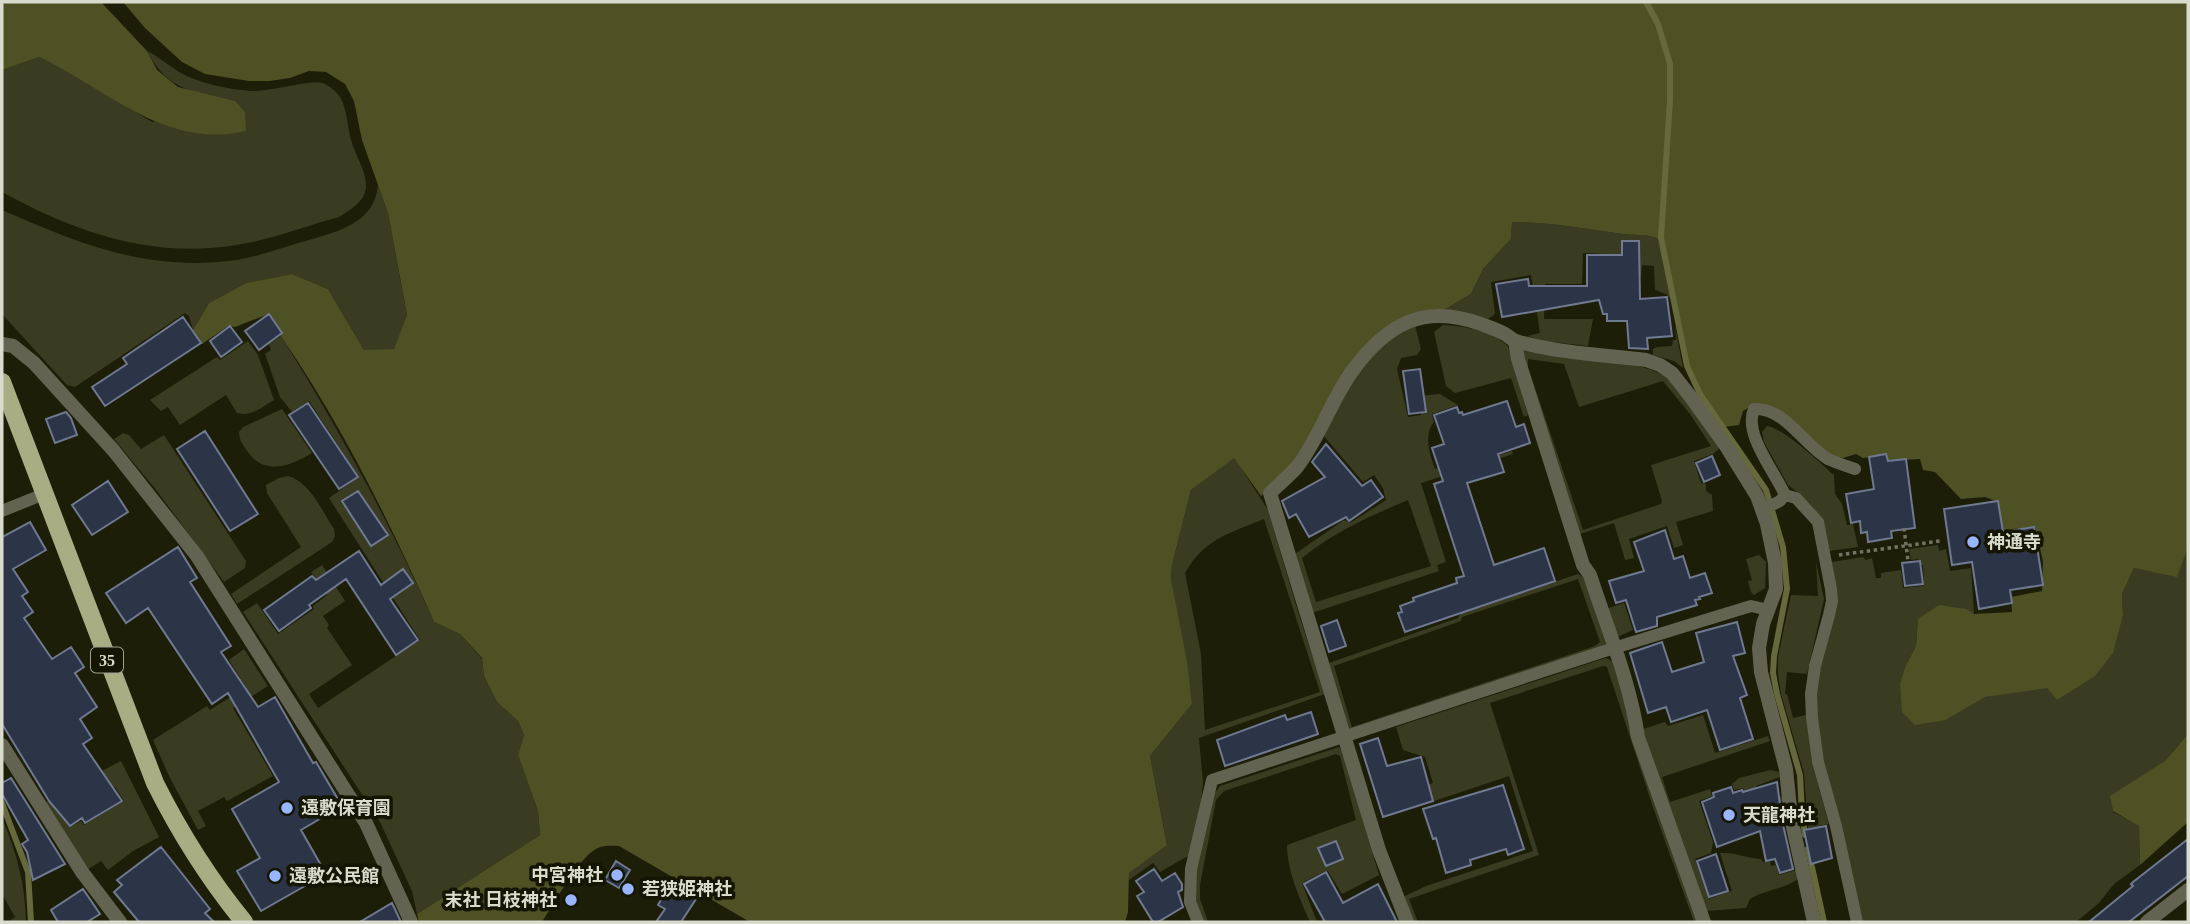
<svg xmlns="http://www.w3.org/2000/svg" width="2190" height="924" viewBox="0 0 2190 924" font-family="'Times New Roman','Noto Sans JP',serif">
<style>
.green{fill:#3a3c21;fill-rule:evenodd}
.forest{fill:#4d5124}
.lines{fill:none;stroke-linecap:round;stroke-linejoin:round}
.stream{stroke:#65693c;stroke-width:6}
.building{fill:#2c3448;stroke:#6f7990;stroke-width:2}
.path{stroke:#727361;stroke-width:3.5;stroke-dasharray:3.5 3.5;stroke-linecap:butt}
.lane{stroke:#626451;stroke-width:12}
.street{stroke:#626451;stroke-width:14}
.primary{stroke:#a8ad84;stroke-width:18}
.poi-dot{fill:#98b5fd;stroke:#141502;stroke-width:2.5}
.labels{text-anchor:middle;stroke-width:7;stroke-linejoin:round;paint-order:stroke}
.shield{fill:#141502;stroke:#9ea090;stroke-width:2}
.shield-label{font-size:16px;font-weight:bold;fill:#d9dbcd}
.poi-label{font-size:18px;font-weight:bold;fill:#d9dbcd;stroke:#141502;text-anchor:start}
</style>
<rect width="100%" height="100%" fill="#1d1e08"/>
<path class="green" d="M147 51C159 57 168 65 179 72 201 84 227 89 251 91 271 92 313 78 325 84 333 88 340 95 343 103 347 115 348 128 351 140 355 155 366 170 366 186 366 201 350 210 339 217 305 226 271 240 236 245 152 259 75 232 2 192V70L39 57 59 66 152 122 235 101C194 91 168 92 147 51Z
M378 185 388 213 407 316 394 350H364L328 289 292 274 246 283 209 303 193 330 189 316 185 313 75 387 67 385 2 314V210C82 245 148 272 237 260 261 256 286 246 309 240 340 231 375 222 378 185Z
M1512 222C1551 222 1585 229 1623 234 1637 236 1648 233 1661 240L1673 301 1666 294 1655 290 1654 266 1642 265 1641 276 1610 275 1608 254 1583 253 1582 284H1545L1544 319H1593L1588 346 1543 341 1527 336 1540 333 1531 275 1491 282 1495 314 1488 319 1437 314 1471 294 1483 269 1511 239Z
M1415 325 1421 349 1417 355 1401 358 1397 369 1408 417 1421 415 1419 396 1440 394 1458 405 1432 414 1434 422C1423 435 1430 455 1435 469L1475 456 1490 458 1512 451 1513 454 1421 483 1446 562 1437 565 1439 571 1312 613 1295 554 1344 520 1350 523 1386 500 1383 488 1374 475 1363 482 1323 435 1355 375 1394 333ZM1408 500 1431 566 1316 602 1302 558C1334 532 1370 516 1408 500Z
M1443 325C1465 326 1492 331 1508 346L1528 415 1524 417 1511 378 1455 393 1446 386 1434 332Z
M1675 326 1683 368 1674 361 1653 355V349L1657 347 1672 346 1673 340H1676Z
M281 336C338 428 390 523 434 622L460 634 482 659 484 676 497 702 518 721 524 735 518 755 538 811 540 835 417 914 412 891 380 822 243 612 257 603 278 634 314 609 313 606 327 595 311 572 322 565 345 601 323 616 329 625 327 628 352 665 309 694 318 708 420 640 329 498 359 477 309 401 292 412 280 397 265 354 271 350 269 344Z
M248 341 258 355 274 400C262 407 251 417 237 413L226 395 180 425 168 407 161 411 150 400 217 357 220 360Z
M1524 351C1559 356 1635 359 1663 375 1682 387 1707 428 1720 448L1713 454 1694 461 1701 483 1706 484V491L1712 495 1713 511 1676 522 1683 545 1674 548 1667 526 1629 539 1634 558 1625 560 1614 523 1580 534 1524 367ZM1528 359 1564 364 1579 407 1663 381 1690 414 1711 446 1651 465 1662 501 1661 504 1583 530 1528 367Z
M282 409 312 453C291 466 264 476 248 452 243 445 239 440 239 432L243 427Z
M1767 426C1785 429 1819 462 1834 475L1835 494 1842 504 1847 525 1853 524 1858 547 1829 551 1823 521 1799 493 1788 485 1764 442 1762 432Z
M123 433 129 435 141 449 164 435 246 561 245 568 224 582 157 491 114 439Z
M1234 457 1268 510 1298 612 1325 694 1199 738 1203 783 1199 821 1188 856 1160 872 1153 863 1129 880V873L1167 844 1150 756 1192 704 1171 579 1172 565 1191 490ZM1264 519 1320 692 1205 730 1201 654 1185 573C1204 539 1230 533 1264 519Z
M288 476C310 482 322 511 334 529L335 536 332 542 237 604 231 594 301 547 267 493 266 485 279 478Z
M1938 545 1939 551 1946 549 1950 571 1971 568 1974 614 1965 609 1918 619 1916 646 1906 665 1946 720 1984 697 2047 687 2057 700 2123 616 2122 594 2134 568 2177 576 2188 548V734L2166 760 2111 796 2113 812 2139 825 2140 865 2114 884 2099 903 2076 922H1862L1822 760 1817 719 1816 695 1832 562 1863 557 1866 560 1872 558 1876 578H1881V573L1901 570 1903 588 1924 586 1923 565H1919L1918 559 1911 560 1909 549Z
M1759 555 1766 562 1765 588 1754 595 1751 592 1748 581 1752 580 1746 559Z
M1816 562 1824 599 1807 674 1787 672 1785 694H1787L1793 718 1806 715 1812 763 1829 824 1808 828 1804 773 1781 694 1778 674V657L1791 595 1818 596Z
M1578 574 1584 578 1606 643 1603 646 1350 731 1329 663 1458 618 1460 614ZM1578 579 1600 642 1595 646 1352 727 1334 666 1461 621 1462 617Z
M1624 603 1633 630 1615 638 1606 609Z
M244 649 268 686 233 708 273 776 227 801 224 797 198 811 206 826 198 830 170 778 153 740 207 706 210 710 246 687 229 660Z
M1606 658 1612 661 1698 922H1694L1654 810 1607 667 1603 666 1490 703 1539 855 1409 899 1418 922H1412L1403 897 1426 886 1533 851 1509 776 1413 808 1407 792 1433 783 1425 757 1403 750 1396 727Z
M1703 715 1715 753 1768 736 1770 741 1662 777 1670 802 1710 789 1712 796 1699 801 1713 842 1711 853 1695 859 1709 899 1732 891 1720 853C1735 852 1746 858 1761 859L1763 862 1770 861 1771 866 1776 865 1779 875 1796 870 1798 879C1784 889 1765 890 1750 899L1746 908 1706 911 1666 807 1643 729 1665 722 1668 726Z
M1339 747 1343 753 1379 875 1342 894 1327 870 1302 883 1317 922H1310C1300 899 1287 871 1287 845L1356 820 1340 756 1336 754 1224 791 1216 800 1200 885V899L1208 922H1202L1194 900 1196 868 1213 795 1220 786Z
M121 761 159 837 133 851 108 870 101 861 87 870 46 802 54 797 72 826 81 821 84 825 124 801 115 787 103 794 92 776Z
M1770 770 1779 772 1780 777 1756 786 1760 801 1779 795 1783 799 1786 818 1756 823 1743 788 1734 790 1732 784 1739 778Z
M2 818C17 853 25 884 26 922H8L15 917 2 894Z"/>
<path class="forest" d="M2 2H101L147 51 157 70 178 87 235 101 245 112 246 131C165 150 106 88 39 57L2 70Z
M123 2H2188V548L2177 577 2134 568 2122 594 2123 615 2113 653 2095 676 2057 700 2047 688 1985 697 1946 720 1915 725 1902 712 1900 684 1906 665 1916 646 1918 619 1939 605 1966 609 1974 614 2012 612 2011 597 2042 591 2043 561 2035 527 2003 530 1998 502 1985 497 1961 499 1935 472 1923 470 1920 459 1888 461 1884 455 1863 458 1856 454 1843 458 1832 457 1755 404 1743 411 1739 425 1724 427 1701 396 1688 369 1661 240C1648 233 1637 236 1623 234 1586 229 1550 222 1512 222L1511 239 1483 269 1471 294 1437 314 1398 322 1329 402 1291 467 1261 496 1234 458 1191 490 1172 565 1171 579 1187 662 1192 704 1150 756 1167 845 1129 873 1128 912 1125 922H750L619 846C612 846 605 845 598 848 581 854 553 905 542 922H419L417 914 540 835 538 811 518 755 524 735 518 721 497 702 484 676 482 658 460 634 434 622C388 517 334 409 266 315L235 327 228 326 202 344 193 330 209 303 246 283 292 274 328 289 364 350 394 349 407 315 388 213 362 140 354 101 345 84 326 72 309 71 290 78 270 81H249L205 74 182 62 145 28Z
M2188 734V822L2140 865 2139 826 2113 811 2110 796 2166 760Z"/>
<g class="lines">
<path class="stream" d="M1646 2 1658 24 1670 64V100L1661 238 1687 366 1700 394 1766 490 1783 547 1787 589 1774 656 1773 673 1777 694 1800 775 1802 814 1805 835
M2 803 28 872 31 922
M1808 849 1824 922"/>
</g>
<path class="building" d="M1622 241H1639L1640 299 1667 297 1672 336 1647 338 1648 349 1629 348 1627 321H1607V314H1603L1599 300 1502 317 1496 284 1528 279 1529 286H1587V255H1622Z
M269 314 282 333 259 350 245 331Z
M183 317 201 343 105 406 92 387 127 364 123 358Z
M230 326 242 342 221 357 210 341Z
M1420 369 1426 412 1409 414 1403 371Z
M1507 401 1516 427 1524 424 1530 443 1498 454 1504 472 1467 483 1494 565 1544 548 1555 581 1405 632 1398 613 1402 612 1400 606 1414 601 1413 598 1457 583 1456 578 1464 576 1434 484 1443 481 1432 448 1444 444 1434 415 1457 407 1459 413 1462 412 1463 415Z
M308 403 358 477 339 489 289 415Z
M66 412 71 418 77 435 55 443 46 419Z
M205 431 258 514 230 531 177 449Z
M1326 444 1362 486 1371 480 1383 497 1349 521 1346 517 1309 537 1296 514 1289 518 1282 501 1325 477 1312 462Z
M1886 454 1888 461 1906 459 1915 528 1891 531 1892 538 1868 542 1867 532 1861 533 1860 521 1851 523 1846 494 1874 489 1869 457Z
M1712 456 1720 475 1704 482 1696 463Z
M108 481 128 512 92 535 72 505Z
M358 491 388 535 371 546 342 501Z
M1998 501 2003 532 2034 527 2043 585 2010 590 2012 603 1979 609 1972 562 1952 565 1944 509Z
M30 522 46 550 13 569 28 592 22 596 33 612 24 618 52 659 71 647 84 667 75 673 97 707 80 719 92 738 83 744 122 801 85 823 82 818 70 826 49 801 2 724V537Z
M1665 530 1674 559 1683 556 1690 578 1705 573 1712 593 1699 597 1700 599 1695 600 1697 605 1657 617V626L1636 632 1626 600 1616 603 1609 581 1644 571 1634 542Z
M178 547 197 578 190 582 231 646 221 652 258 707 275 697 313 763 316 762 342 806 301 830 326 874 261 911 237 871 260 858 232 809 279 782 228 693 212 704 148 608 126 623 106 593Z
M359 551 381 585 403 569 413 583 390 599 418 640 396 655 346 579 309 605 311 608 279 631 264 610 312 576 316 580Z
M1920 561 1923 584 1905 586 1902 563Z
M1337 620 1346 646 1329 652 1321 626Z
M1737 622 1745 653 1733 656 1747 695 1740 698 1753 739 1720 750 1707 710 1671 722 1666 707 1648 713 1630 653 1662 642 1672 672 1704 662 1696 633Z
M1311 712 1318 734 1225 766 1217 740 1285 715 1287 720Z
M1378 738 1387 766 1421 757 1433 801 1383 817 1360 744Z
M11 778 65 864 33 880 27 852 22 844 28 840 2 794V783Z
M1777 782 1782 820 1793 869 1780 873 1775 859 1766 861 1760 831 1717 847 1702 802 1714 797 1713 793 1731 787 1733 793 1742 790 1743 792Z
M1503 785 1524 849 1508 855 1506 849 1470 860 1471 865 1446 873 1436 838 1433 839 1423 809Z
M1826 826 1832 858 1811 864 1804 830Z
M2188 839V876L2129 922H2089L2133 886 2131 884 2133 882Z
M1336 841 1343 859 1326 866 1318 848Z
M161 847 210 909 205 913 214 922H139L114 892 122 885 117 880Z
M1716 854 1728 891 1709 897 1697 861Z
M616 861 630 870 619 888 605 880Z
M1154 869 1162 881 1175 873 1182 884V890L1178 892 1183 907 1158 922H1153L1137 896 1144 892 1136 881Z
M1326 872 1343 903 1378 884 1397 922H1325L1304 884Z
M673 880 698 896 681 922H656L665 909 658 905Z
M83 889 100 914 87 922H58L51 910Z
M392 903 401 922H360Z"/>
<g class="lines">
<path class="path" d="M1904 528 1908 561
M1839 555 1940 541"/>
<path class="lane" d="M1785 495 1796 498 1818 522 1831 589 1832 601 1829 615 1815 666 1811 694 1812 718 1818 762 1836 826 1857 922
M1785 495C1775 472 1743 434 1754 409 1784 407 1804 445 1828 459 1837 463 1846 466 1855 469
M1762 510 1780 501 1785 495
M2 511 44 494
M1198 922 1190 902 1191 869 1212 780 1614 648 1751 606 1769 610"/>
<path class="street" d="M1515 341 1518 359 1583 565 1590 575C1607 628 1630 681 1638 737L1704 922
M2 344 13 346 34 363 114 451 197 556 366 823 411 922
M2 745 82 872 120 922
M1407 922 1379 850 1270 493C1279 484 1289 476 1297 467 1320 437 1331 400 1353 370 1387 324 1424 303 1481 324 1489 327 1498 330 1505 334 1510 337 1513 341 1519 342 1560 353 1604 355 1646 360L1660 365 1672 373 1690 396 1726 446 1757 496 1767 524 1775 563 1776 589 1763 624 1759 648 1761 672 1786 769 1791 818 1814 922
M2147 922 2188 890"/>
<path class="primary" d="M2 382 155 783C180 833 209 879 244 922"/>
</g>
<g class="poi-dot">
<circle cx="1973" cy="542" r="7"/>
<circle cx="287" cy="808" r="7"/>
<circle cx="1729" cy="815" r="7"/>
<circle cx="617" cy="875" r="7"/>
<circle cx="275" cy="876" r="7"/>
<circle cx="628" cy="889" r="7"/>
<circle cx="571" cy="900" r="7"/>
</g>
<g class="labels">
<rect class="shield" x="91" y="647.5" width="32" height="25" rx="5"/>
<g class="shield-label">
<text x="107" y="666">35</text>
</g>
<g class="poi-label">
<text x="1987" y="548">神通寺</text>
<text x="301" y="814">遠敷保育園</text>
<text x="1743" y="821">天龍神社</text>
<text x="603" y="881" text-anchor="end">中宮神社</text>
<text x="289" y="882">遠敷公民館</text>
<text x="642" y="895">若狭姫神社</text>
<text x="557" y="906" text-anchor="end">末社 日枝神社</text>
</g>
</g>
<rect width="2190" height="924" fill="none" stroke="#d9dbcd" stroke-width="7"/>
</svg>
